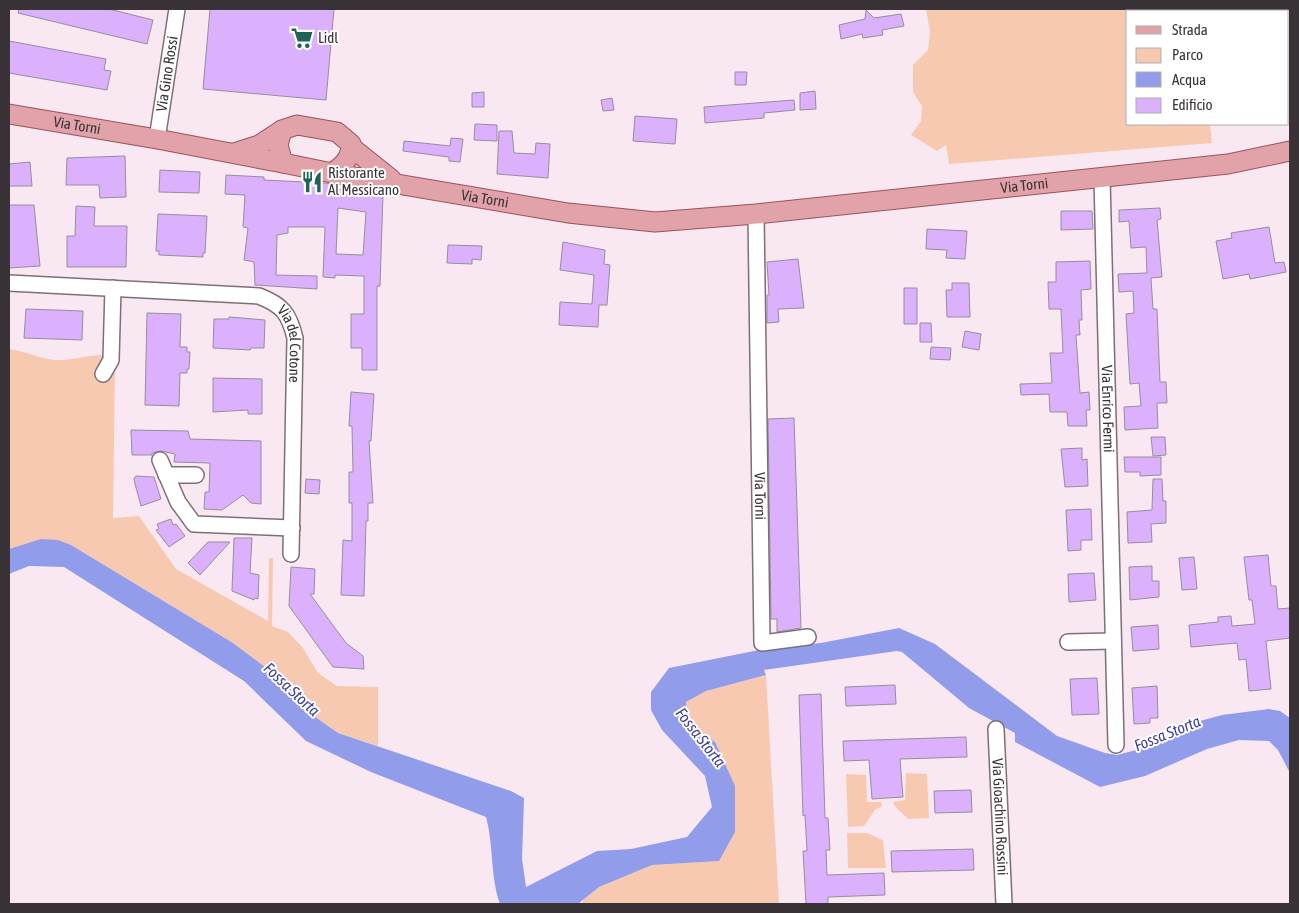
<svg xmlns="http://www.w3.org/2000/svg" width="1299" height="913" viewBox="0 0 1299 913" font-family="'Asap Condensed',sans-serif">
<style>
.green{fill:#f8c9b1}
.water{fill:#919ceb}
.building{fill:#dbb0fd;stroke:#968e9c;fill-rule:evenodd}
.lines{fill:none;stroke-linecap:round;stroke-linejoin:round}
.minor-casing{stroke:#7d6f77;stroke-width:18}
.major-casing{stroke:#99535c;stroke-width:21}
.minor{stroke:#fff;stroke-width:15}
.major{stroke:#e1a3a9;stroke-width:19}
.labels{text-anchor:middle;stroke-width:4;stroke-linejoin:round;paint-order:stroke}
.poi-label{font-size:15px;fill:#393236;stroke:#fff;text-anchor:start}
.street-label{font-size:15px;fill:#393236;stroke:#fff}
.water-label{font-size:16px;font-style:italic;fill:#3d3f9a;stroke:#fff}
</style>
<rect width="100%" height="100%" fill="#f9e8f1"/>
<path class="green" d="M926 9H1192L1193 11H1128V124H1210L1212 143 949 164 946 145 937 151 911 135 921 121 922 106 913 92V65L928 50 930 31Z
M9 349C24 351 39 358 54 360 71 361 87 355 104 355L115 366 113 518 139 516 176 569 268 621 269 558H273L272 626 288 632 303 648 318 673 337 686 378 687V746L338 733 318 719 281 679 233 643 71 545C48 536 31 542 9 549Z
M766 675 779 904H583V900L599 887 652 865 719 861 715 742 686 721V702L706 691Z
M906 773 927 774 929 818 908 819C903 813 895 809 893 802L905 800Z
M846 774 866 775 867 802H881L882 806 875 810 864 826 848 827Z
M847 833H867L883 840 886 868H848Z"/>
<path class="water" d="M41 539 58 540 71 545 233 643 281 679 318 719 338 733 511 791 524 798 522 859 526 887 597 851 631 849 687 837 712 807 705 776 662 730 651 710V692L669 668 769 648 821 643 899 628 935 644 1057 736 1105 753 1117 755 1136 750 1200 721 1222 715 1269 709 1280 711 1290 718V773L1278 750 1269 741 1239 740 1207 749 1145 776 1100 787 1015 742V733L969 708 902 652 897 651 764 670 766 675 706 691 686 702V721L715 742 735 786V832L719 861 652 865 599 887 578 904H500C490 876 494 846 486 817L371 772 306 741 244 681 64 567 29 566 9 574V549Z"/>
<path class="building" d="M19 9H109L153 20 147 44 18 13Z
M210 9H334L326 100 203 89Z
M866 10 874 18 901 14 904 26 882 30 883 35 863 38 862 34 841 39 839 25 865 19Z
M9 41 106 59 104 70 111 71 107 90 9 73Z
M735 72H747L746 85H735Z
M815 91 816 109 800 110V93Z
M484 92V107H472V93Z
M612 98 614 110 603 111 601 100Z
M794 100 795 110 764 113V118L705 123 704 107Z
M635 116 677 119 675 144 633 141Z
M475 124 497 125V141L474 140Z
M499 131H512L514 153 535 154 536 143 550 144 548 178 497 174Z
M451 138 463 139 460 162 449 161V157L403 151 404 141 450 146Z
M125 156 126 197 100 198 99 185H66L67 158Z
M30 162 32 186H9V164Z
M160 170 200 172 199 193 159 192Z
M226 175 264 177V180L325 183 336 185 335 189 383 194 380 286H377V370H362V348H351V314H364V276L335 275V278L323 277 325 227H288V233L277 235 276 275 317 276V289L255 285 254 262 244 260 248 228 243 227 245 195 225 194ZM338 208 366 212 363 255 336 254Z
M9 205H34L40 266 9 268Z
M76 206 95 207 94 226H127L126 267H67V236H75Z
M1160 208 1161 219 1157 220 1162 277 1151 278 1153 309H1157L1160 382H1166L1167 403H1157L1158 428 1125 430 1124 407 1141 406 1139 383 1130 384 1126 314 1134 313 1133 291 1119 292 1118 274 1147 273 1146 247 1131 248 1129 221 1119 222V210Z
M1061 211H1092L1093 229 1061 230Z
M158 214 207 216 205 253H203V257L159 255V251H156Z
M1269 227 1275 263 1284 262 1286 272 1250 279 1249 274 1223 279 1216 241 1232 238 1231 233Z
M927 229 967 231 965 259 946 258 947 250 926 249Z
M563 242 605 250 604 264 610 265 607 305H599L598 327 559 325 560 302 592 304 594 275 560 270Z
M448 245 482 246 481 260 472 259V264L447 263Z
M798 259 804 308 778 309 779 322 767 323V295H769L767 262Z
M1090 261 1091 289 1081 290 1082 320H1079L1080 335H1076L1080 393 1089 392 1090 410H1086L1087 426H1068L1067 412H1050L1049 394 1021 395 1020 384 1052 383 1050 353H1063L1061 309H1049L1048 282H1056V262Z
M952 283H969L970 317H947L946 290H952Z
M904 288H917V324H904Z
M26 309 83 311 82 340 24 338Z
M147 313 181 314 180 347H187V352H190L189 369H187V373H180L179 406 145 405Z
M229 317 265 320 264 348H251L250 350 213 348 214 319H229Z
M920 323H931L932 342H920Z
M965 331 981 334 979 350 962 347Z
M931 347 951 348 950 360 930 359Z
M213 378 262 379V414H248V410L213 412Z
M351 392 374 394 371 441H369L373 503H368V521H366L364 596 341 595 343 540 352 541V503H349V472H353L352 426H349Z
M794 418 801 628 777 632V619H771L768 419Z
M131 430 188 431 190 439 261 441V504L251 503 243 495 222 510 204 509 205 492H209L210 463 174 462 175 454 161 451 152 453V455H132Z
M1151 437H1165L1166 455 1153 456Z
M1082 448V460L1087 459 1088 486 1065 487 1061 449Z
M1124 457H1161V475L1140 476V472H1125Z
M136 476 154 477 161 499 141 506 135 484 134 478Z
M306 479 320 480 319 494 305 493Z
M1153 479H1162L1163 501H1166V523L1151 524 1152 542 1128 543 1127 512 1152 510Z
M1091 509 1092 540H1081V550L1068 551 1066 510Z
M171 519 173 525 176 524 185 536 169 547 156 530 159 529 157 524Z
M234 538H252L250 573 259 575 258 599 255 598 254 600 232 591Z
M208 542H230L200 575 188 563Z
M1268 555 1271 586H1276L1278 609 1290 608V638L1266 641 1271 689 1249 691 1246 659 1239 660 1237 643 1191 647 1189 625 1218 622V617L1231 616 1232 626 1255 624 1252 600H1249L1244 557Z
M1194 557 1197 589 1182 590 1179 558Z
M1152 566V581H1159V597L1130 600 1129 567Z
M291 567 315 569 314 594H310L346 643 363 656 364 669 333 667 289 606Z
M1094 573 1096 600 1069 602 1068 574Z
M1158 625 1159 649 1133 651 1131 627Z
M1097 678 1099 714 1072 715 1070 679Z
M895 685 896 704 846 706 845 687Z
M1157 686 1158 718H1150V723L1134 724 1132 688Z
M821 694 825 818H828L830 850H826L827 875 884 873 885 895 828 897V904H806L803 851H807L805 815 803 816 799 695Z
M966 737 967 757 900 759 903 797 872 799 869 760 844 761 843 741Z
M971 790 972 812 935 813 934 791Z
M973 849 974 870 892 872 891 851Z"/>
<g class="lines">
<g class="minor-casing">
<g id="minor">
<path id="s1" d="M157 139 177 9"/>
<path id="s2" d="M1102 178 1116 745"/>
<path id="s3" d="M756 214 762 643 808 637"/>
<path id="s4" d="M9 283 259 296C282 305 289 313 295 338L291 554"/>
<path d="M103 374 111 360 113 288"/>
<path d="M160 460 178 502 194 524 292 528"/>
<path d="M166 475H196"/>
<path d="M1068 642 1113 641"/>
<path id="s5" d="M996 729 1004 904"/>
</g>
</g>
<g class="major-casing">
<g id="major">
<path id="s6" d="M9 114 157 139 283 163"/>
<path d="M297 125 337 132 351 144C351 158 344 165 332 173L283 163 278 145 282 130Z"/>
<path d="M351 147 391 179"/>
<path d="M234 153 259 145 282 130"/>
<path id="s7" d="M332 173 568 213 655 222 756 214 1228 164 1290 151"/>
</g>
</g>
<use href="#minor" class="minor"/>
<use href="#major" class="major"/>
</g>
<defs>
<g id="supermarket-bare" transform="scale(1.725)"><path d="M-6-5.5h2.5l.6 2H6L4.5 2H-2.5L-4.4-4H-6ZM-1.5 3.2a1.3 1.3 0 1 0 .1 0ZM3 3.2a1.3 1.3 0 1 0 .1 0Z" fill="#1d6457" stroke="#fff" stroke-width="2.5" paint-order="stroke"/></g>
<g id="restaurant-bare" transform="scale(1.725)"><path d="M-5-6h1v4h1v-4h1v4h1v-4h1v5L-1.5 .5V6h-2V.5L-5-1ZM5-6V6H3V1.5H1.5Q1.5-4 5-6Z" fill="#1d6457" stroke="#fff" stroke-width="2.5" paint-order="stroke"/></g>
</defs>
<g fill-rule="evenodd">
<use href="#supermarket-bare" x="302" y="38"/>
<use href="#restaurant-bare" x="312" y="182"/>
</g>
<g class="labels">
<g class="poi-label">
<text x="318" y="43">Lidl</text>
<text x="328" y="178">Ristorante<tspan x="328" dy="17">Al Messicano</tspan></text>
</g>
<g class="street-label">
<text dy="5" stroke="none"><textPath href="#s1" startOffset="66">Via Gino Rossi</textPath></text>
<text dy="5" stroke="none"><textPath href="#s6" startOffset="69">Via Torni</textPath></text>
<text dy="5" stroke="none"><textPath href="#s7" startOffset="698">Via Torni</textPath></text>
<text dy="5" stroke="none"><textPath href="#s7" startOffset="155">Via Torni</textPath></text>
<text dy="5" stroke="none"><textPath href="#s4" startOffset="314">Via del Cotone</textPath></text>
<text dy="5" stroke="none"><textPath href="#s2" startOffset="231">Via Enrico Fermi</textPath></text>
<text dy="5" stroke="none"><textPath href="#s3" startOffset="282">Via Torni</textPath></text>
<text dy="5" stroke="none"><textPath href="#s5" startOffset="88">Via Gioachino Rossini</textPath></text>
</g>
<g class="water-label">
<text transform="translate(292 689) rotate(43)" y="6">Fossa Storta</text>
<text transform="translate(1167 733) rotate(-22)" y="6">Fossa Storta</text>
<text transform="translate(701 737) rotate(52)" y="6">Fossa Storta</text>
</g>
</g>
<rect width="1299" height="913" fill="none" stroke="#393236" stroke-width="20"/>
<rect x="1126" y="10" width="162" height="115" fill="#ffffff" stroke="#b0adaf"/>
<rect x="1136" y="26" width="25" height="8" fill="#e1a3a9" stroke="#b0adaf"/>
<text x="1172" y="35" font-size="15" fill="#393236">Strada</text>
<rect x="1136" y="48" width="25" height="15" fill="#f8c9b1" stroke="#b0adaf"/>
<text x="1172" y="60" font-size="15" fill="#393236">Parco</text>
<rect x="1136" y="72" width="25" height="15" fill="#919ceb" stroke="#b0adaf"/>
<text x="1172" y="85" font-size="15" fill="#393236">Acqua</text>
<rect x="1136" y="98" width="25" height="15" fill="#dbb0fd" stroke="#b0adaf"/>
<text x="1172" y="110" font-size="15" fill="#393236">Edificio</text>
</svg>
